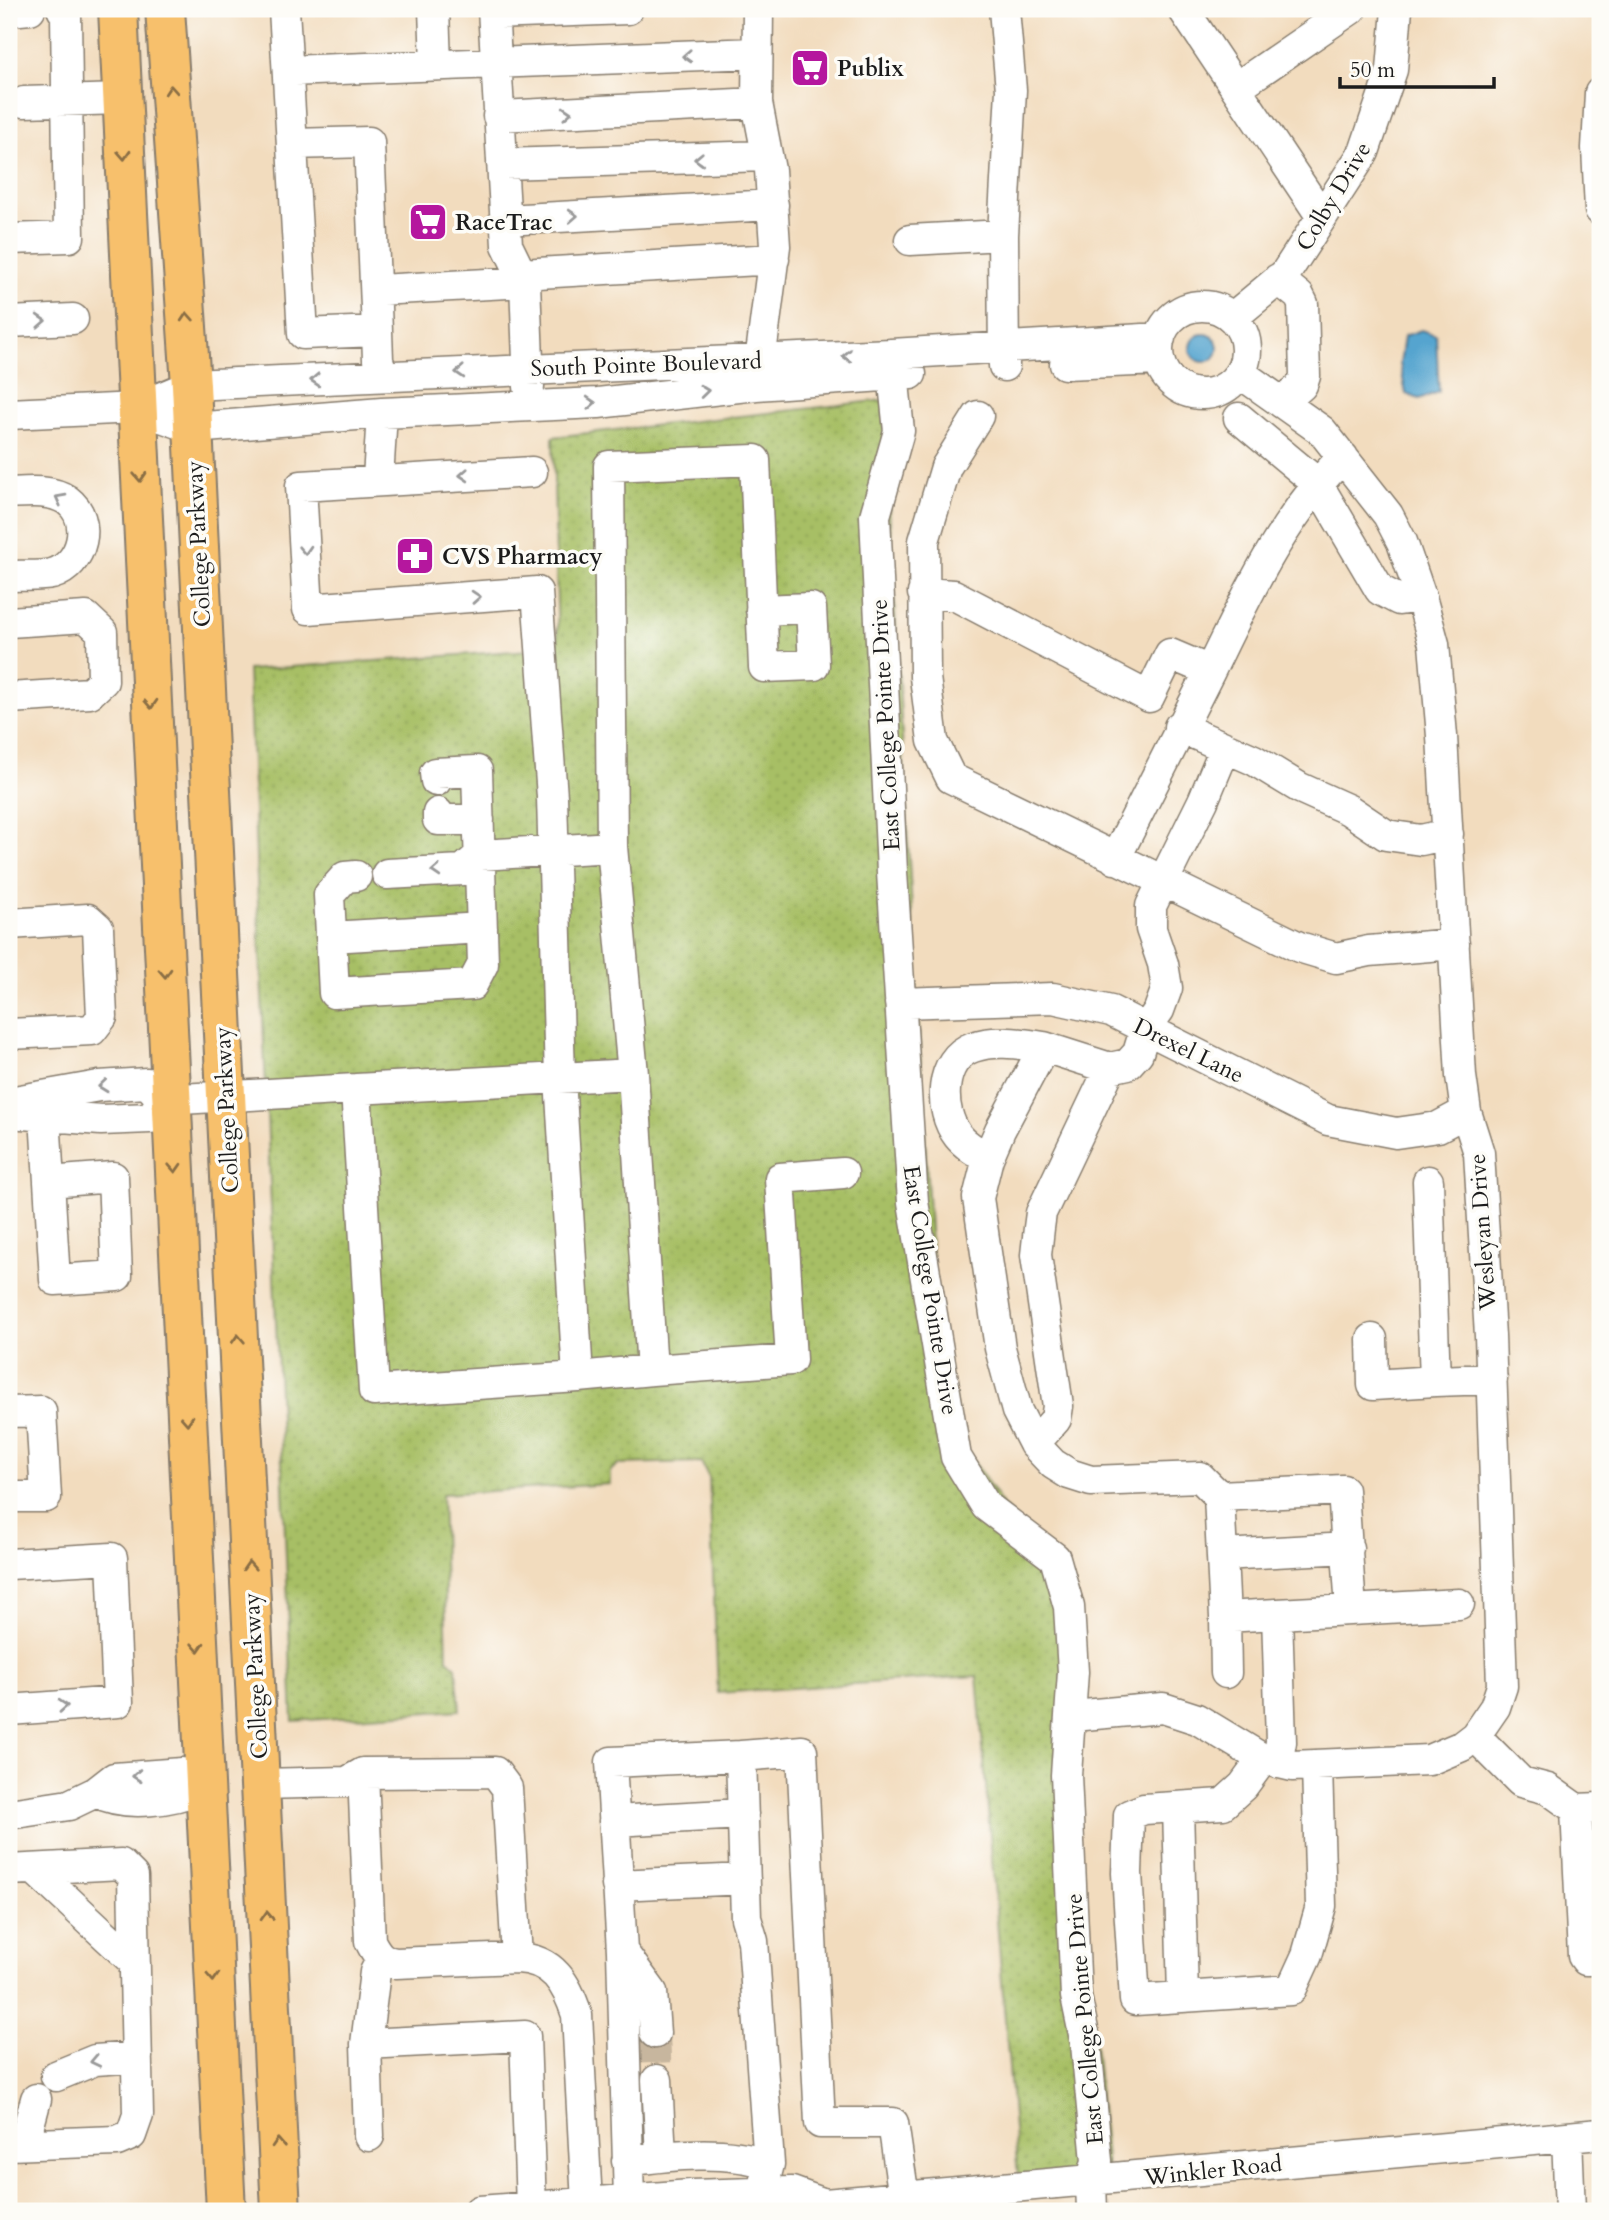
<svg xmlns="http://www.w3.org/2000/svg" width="1609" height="2220" viewBox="0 0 1609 2220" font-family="Cardo,serif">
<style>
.grass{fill:url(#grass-dots);stroke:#626e40;stroke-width:2}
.water{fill:#55a4cf;stroke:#386076;stroke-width:2}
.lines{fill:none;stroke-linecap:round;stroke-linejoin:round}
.minor-tunnel{stroke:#c7b69e;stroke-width:30;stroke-dasharray:30 15;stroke-linecap:butt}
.minor-casing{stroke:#877c6d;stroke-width:33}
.major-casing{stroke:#877c6d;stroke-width:42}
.minor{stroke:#fff;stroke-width:30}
.major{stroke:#f7c06c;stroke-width:38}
.oneway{stroke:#999}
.oneway2{stroke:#8a6e44}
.labels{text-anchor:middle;stroke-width:7;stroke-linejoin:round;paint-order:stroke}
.poi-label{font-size:23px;font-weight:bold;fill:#1c1c1c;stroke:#fdfcf7;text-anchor:start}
.street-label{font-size:23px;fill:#1c1c1c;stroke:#fdfcf7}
</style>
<defs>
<pattern id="grass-dots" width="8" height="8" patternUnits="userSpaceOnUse" patternTransform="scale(1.75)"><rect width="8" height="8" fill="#a7bf65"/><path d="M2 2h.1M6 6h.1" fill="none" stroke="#8fa457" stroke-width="1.8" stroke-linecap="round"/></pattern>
</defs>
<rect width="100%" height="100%" fill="#fdfcf7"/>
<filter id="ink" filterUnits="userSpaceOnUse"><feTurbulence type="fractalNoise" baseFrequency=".0143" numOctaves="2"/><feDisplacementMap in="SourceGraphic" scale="14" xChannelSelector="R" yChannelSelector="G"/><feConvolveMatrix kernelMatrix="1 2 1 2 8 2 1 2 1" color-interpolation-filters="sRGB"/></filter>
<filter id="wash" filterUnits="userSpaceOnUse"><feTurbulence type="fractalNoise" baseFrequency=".00686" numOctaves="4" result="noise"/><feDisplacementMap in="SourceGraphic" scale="28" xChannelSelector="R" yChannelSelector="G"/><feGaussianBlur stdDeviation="1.57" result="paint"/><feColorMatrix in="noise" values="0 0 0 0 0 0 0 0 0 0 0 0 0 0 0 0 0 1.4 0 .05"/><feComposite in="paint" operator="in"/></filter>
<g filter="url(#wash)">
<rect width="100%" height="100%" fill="#f2dcbe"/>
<path class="grass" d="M883 400 934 1301 962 1444 1004 1507 1061 1569 1070 1787 1107 2170 1018 2178 977 1676 718 1693 709 1478 701 1462 619 1464 610 1471V1484L442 1494 447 1659 456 1667 460 1710 293 1721 248 670 558 648 553 437Z"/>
<path class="water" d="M1421 330 1436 335 1439 392 1419 399 1406 394 1400 364 1404 336Z
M1190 348a14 14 0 1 1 28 0a14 14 0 1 1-28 0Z"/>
</g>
<g filter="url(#ink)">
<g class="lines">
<path class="minor-tunnel" d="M655 2033 657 2080"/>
<g class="minor-casing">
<path id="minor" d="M284 9 303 334 377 331 378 360 383 376
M434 9 436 64
M493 9 507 245 525 282 529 387
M1004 9 1011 90 1003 235 1004 366
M1183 9 1322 217
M9 11 30 9
M493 14 628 9
M288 71 756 53
M1237 87 1351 9
M1600 93 1597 148 1600 210
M24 102 122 99
M498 116 757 103
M292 144 369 142 377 331
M502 164 767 156
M505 220 773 205
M9 239 69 237 66 15 62 9
M910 240 1003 235
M521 274 774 259
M1278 279 1299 296 1303 304 1305 376 1302 385 1282 403
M378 290 525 282
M1158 350a44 44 0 1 1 88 0a44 44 0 1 1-88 0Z
M1232 318 1285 274 1364 152 1392 70 1397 9
M9 322 73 319
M891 354 899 431 875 516 892 872 913 1202 956 1457 986 1506 1055 1558 1069 1607 1073 1672 1066 1775 1076 1996 1086 2044 1097 2161 1091 2182 1092 2211
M1065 364 1159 360
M758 377 775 246 770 170 757 103 758 9
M136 408 193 428 382 413 598 403 756 385 911 374
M9 414 136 408 191 385 891 354 1160 338
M978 416 946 467 924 541 925 677 933 741 951 778 1299 947 1336 958 1369 951 1454 944
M1239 418 1317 483 1380 590 1399 600 1421 597
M532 472 301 486 308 609 537 592 552 797 560 1078 578 1377 374 1391 356 1089 633 1074 652 1370 791 1360 780 1178 843 1173
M378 479 382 413
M9 493C27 492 50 489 67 500 94 520 83 565 52 574 39 577 22 575 9 576
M923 593 954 595 1149 697 1170 654 1210 671C1247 595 1282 518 1343 457
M9 622 86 617 102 632 103 681 90 693 9 698
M1179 727 1254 760 1300 788 1349 810 1386 835 1421 840 1448 834
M438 813V820H479
M1115 859 1210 671
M387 874 463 870 480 855 612 847
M356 876 345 877 329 895 334 993 472 985 483 964 477 771 435 773 436 781
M9 924 88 919 98 928 102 1017 92 1030 9 1034
M331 937 482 928
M900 1003 1053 998 1111 1011 1328 1120 1396 1133 1438 1127 1466 1112
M633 1074 612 847 609 466 755 460 764 667 814 665 811 608 761 610
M9 1102 99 1086 147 1083 163 1100
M9 1113 101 1120 150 1118 163 1100 356 1089
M45 1116 55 1280 117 1276 113 1177 49 1182
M988 1158C977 1152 966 1146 958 1136 938 1110 939 1059 973 1047 995 1039 1021 1044 1044 1047
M1428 1181 1435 1381 1492 1379
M1372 1339 1373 1385 1435 1381
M578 1377 652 1370
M9 1412 41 1411 46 1497H9
M1034 1444 1056 1419 1058 1406 1036 1255 1039 1228 1041 1213 1110 1068
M1219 1496 1343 1490 1351 1610
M1223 1555 1348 1548
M9 1564 112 1558 118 1702 9 1710
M1225 1617 1219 1496 1200 1477 1091 1481 1069 1474 1053 1464 1034 1444 1017 1411 1000 1348 978 1198 988 1158 1000 1130 1044 1047 1110 1068 1128 1064 1138 1053 1145 1030 1159 1010 1167 988 1163 964 1151 929V906L1203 801 1225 748
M1226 1673 1225 1617 1277 1614
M1072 1716 1163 1708 1197 1719 1263 1759 1292 1766 1429 1760 1462 1746 1475 1736 1495 1707 1502 1686 1490 1336 1479 1153 1466 1112 1461 1076 1442 736 1434 644 1421 597 1402 542 1388 515 1322 431 1240 373
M1475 1736 1521 1782 1548 1789 1576 1809 1600 1808
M741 1756 802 1751 820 2123H893L904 2198
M1263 1759 1243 1786 1223 1804 1144 1809 1129 1815 1127 1873 1135 2000 1291 1990 1307 1955 1321 1906 1317 1766
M1277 1763 1281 1742 1277 1614 1459 1604
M260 1784 347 1782 363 1773 495 1772 507 1788 517 1958 396 1963C382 1962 376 1953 370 1941L363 1773
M1178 1807 1183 1997
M1576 1809 1583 1956 1586 1960H1600
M9 1814 69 1805 96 1792 114 1778 182 1773 205 1787C173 1800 127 1808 96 1792
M614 1821 743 1814
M34 1869 135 1963
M9 1870 121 1864 133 1876 138 2115 131 2135 117 2141 9 2145
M617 1885 745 1879
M622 1951 652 1992 655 2033
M517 1958C553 1959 567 1984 577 2015L587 2203
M382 1959 375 1972 366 2044 525 2036 531 2207
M366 2044 369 2136
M56 2076 95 2060 137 2057
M657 2080 661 2156
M1567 2137 1570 2211
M24 2144 36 2099
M627 2161C671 2155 726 2149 769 2164
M629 2200 622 1951 611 1762 741 1756 746 1918 753 1941 769 2164 757 2211
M479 2211 691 2195 792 2192 825 2204
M804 2211 825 2204 1600 2134"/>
</g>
<g class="major-casing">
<path id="major" d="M118 9 226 2211
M165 9 191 385 281 2211"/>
</g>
<use href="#minor" class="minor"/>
<use href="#major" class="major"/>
</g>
<defs><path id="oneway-chevron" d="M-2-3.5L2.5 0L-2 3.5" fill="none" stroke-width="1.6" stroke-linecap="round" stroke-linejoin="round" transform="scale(1.75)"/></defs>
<g class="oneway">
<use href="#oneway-chevron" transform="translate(687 56) rotate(177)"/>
<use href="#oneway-chevron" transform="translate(567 113) rotate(-3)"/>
<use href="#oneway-chevron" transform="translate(699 159) rotate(178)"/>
<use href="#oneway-chevron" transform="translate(573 216) rotate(-3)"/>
<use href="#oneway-chevron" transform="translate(41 321) rotate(-3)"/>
<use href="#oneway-chevron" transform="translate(847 356) rotate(178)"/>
<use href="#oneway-chevron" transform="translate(460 372) rotate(177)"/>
<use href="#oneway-chevron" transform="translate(315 380) rotate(177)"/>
<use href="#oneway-chevron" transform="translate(704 391) rotate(-6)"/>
<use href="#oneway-chevron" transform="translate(591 403) rotate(-3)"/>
<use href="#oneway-chevron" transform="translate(464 475) rotate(177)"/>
<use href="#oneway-chevron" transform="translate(60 499) rotate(-152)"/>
<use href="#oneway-chevron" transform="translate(305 550) rotate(87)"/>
<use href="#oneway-chevron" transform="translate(476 597) rotate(-4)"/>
<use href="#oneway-chevron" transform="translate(436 871) rotate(177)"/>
<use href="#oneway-chevron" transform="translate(103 1086) rotate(174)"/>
<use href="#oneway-chevron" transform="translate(63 1706) rotate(-4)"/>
<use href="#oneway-chevron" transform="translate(137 1776) rotate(175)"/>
<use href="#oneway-chevron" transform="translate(95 2061) rotate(168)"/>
</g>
<g class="oneway2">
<use href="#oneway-chevron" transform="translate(171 90) rotate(-94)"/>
<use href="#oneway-chevron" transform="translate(124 155) rotate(87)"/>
<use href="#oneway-chevron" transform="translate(187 317) rotate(-94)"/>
<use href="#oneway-chevron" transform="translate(140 477) rotate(87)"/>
<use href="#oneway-chevron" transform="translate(151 704) rotate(87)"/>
<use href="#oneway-chevron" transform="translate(165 973) rotate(87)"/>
<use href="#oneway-chevron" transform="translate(175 1168) rotate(87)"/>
<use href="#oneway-chevron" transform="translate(238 1339) rotate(-93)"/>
<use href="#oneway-chevron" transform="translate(187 1420) rotate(87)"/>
<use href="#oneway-chevron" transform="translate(249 1566) rotate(-93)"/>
<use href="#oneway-chevron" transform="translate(198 1647) rotate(87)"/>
<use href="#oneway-chevron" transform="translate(267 1916) rotate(-93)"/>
<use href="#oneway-chevron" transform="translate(213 1977) rotate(87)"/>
<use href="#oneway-chevron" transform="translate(278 2143) rotate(-93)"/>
</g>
</g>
<defs>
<g id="supermarket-square" transform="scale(2.0125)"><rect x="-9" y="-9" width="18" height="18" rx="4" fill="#b5179e" stroke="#fdfcf7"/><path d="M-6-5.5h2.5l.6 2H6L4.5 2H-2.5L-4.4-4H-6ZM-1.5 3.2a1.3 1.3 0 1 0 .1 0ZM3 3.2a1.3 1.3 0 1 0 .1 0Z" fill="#fff"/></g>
<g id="pharmacy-square" transform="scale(2.0125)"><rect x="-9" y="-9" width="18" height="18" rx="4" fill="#b5179e" stroke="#fdfcf7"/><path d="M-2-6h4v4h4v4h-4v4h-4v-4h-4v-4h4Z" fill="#fff"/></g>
</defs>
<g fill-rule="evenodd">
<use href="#supermarket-square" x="810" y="68"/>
<use href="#supermarket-square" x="428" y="222"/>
<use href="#pharmacy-square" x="415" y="556"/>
</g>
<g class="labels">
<g class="poi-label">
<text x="837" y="76">Publix</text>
<text x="455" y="230">RaceTrac</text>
<text x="442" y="564">CVS Pharmacy</text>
</g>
<g class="street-label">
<text transform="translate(1333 196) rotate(-59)" y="8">Colby Drive</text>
<text transform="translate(646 364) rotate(-2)" y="8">South Pointe Boulevard</text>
<text transform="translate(198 544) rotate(-93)" y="8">College Parkway</text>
<text transform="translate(885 725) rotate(-93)" y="8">East College Pointe Drive</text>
<text transform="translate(1189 1050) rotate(26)" y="8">Drexel Lane</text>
<text transform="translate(226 1110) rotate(-93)" y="8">College Parkway</text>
<text transform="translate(1482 1232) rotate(-94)" y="8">Wesleyan Drive</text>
<text transform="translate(931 1290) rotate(81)" y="8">East College Pointe Drive</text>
<text transform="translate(255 1676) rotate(-93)" y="8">College Parkway</text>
<text transform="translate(1084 2019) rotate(-95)" y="8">East College Pointe Drive</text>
<text transform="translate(1213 2170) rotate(-6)" y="8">Winkler Road</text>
</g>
</g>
<rect width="1609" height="2220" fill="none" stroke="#fdfcf7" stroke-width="35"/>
<path d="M1340 77v10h154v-10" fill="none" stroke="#1c1c1c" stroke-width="3.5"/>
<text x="1350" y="77" font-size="21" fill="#1c1c1c" stroke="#fdfcf7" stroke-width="5" paint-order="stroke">50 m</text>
</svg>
